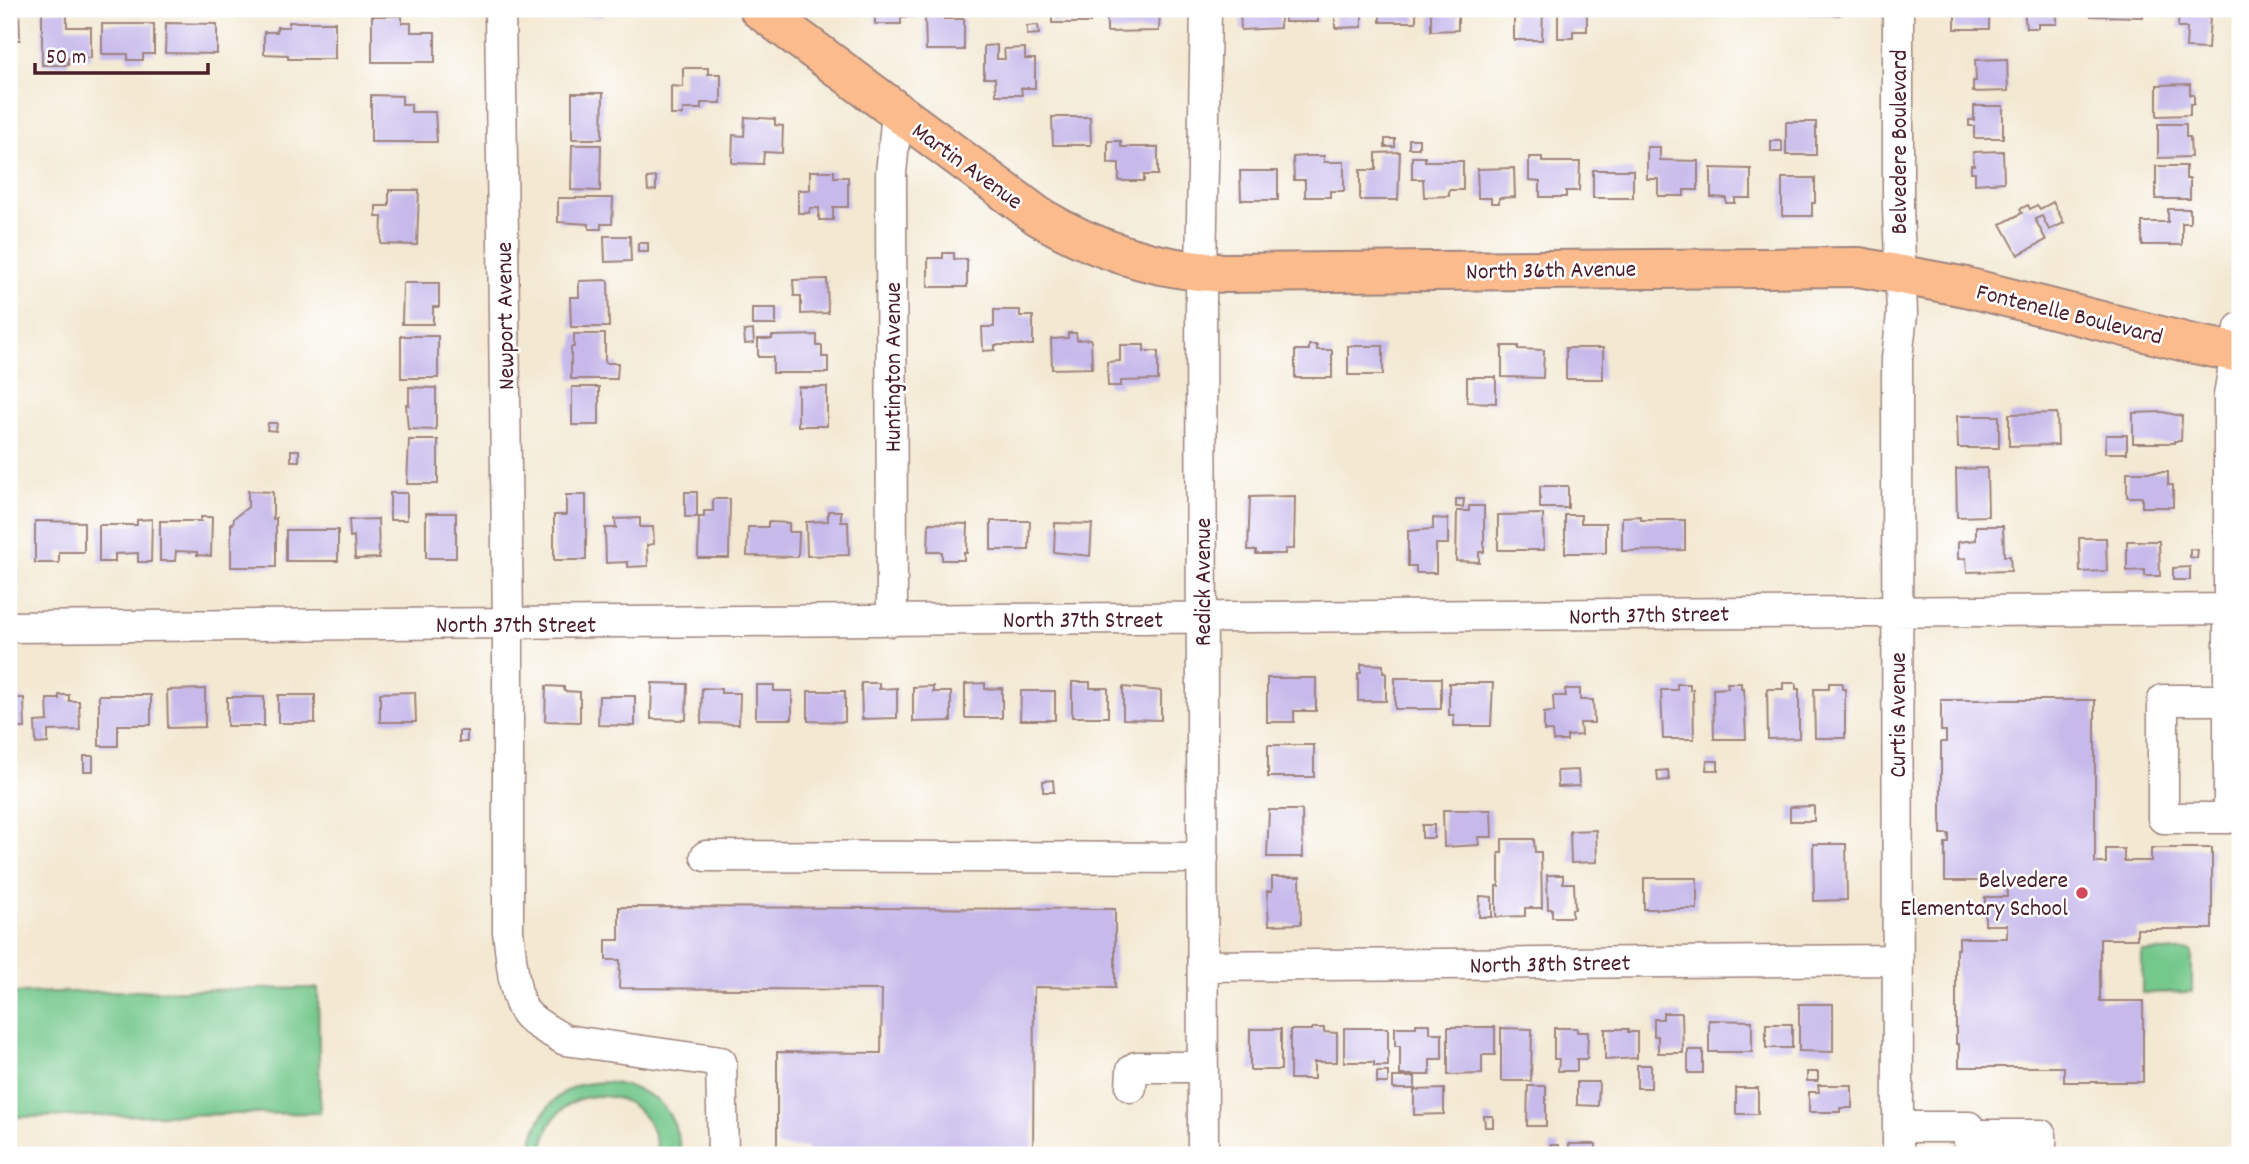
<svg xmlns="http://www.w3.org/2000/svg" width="2249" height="1164" viewBox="0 0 2249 1164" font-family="Dekko,sans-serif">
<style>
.green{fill:#74c88c;stroke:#5f745c;stroke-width:2}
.building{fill:#c7baeb}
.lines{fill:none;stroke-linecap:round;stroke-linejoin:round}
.minor-casing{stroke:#9e847e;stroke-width:33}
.major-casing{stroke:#9e847e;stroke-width:42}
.minor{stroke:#fff;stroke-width:30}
.major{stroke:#fbbb8c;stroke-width:38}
.poi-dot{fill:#d1495b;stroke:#fff;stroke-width:2.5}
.labels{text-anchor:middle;stroke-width:5;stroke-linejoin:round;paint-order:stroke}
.street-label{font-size:24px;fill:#4a1f2b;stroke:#fff}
.poi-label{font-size:24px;fill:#4a1f2b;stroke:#fff;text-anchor:end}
</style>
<rect width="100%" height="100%" fill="#fff"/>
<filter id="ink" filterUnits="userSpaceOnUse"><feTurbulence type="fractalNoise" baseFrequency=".0143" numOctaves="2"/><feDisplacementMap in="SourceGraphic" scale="14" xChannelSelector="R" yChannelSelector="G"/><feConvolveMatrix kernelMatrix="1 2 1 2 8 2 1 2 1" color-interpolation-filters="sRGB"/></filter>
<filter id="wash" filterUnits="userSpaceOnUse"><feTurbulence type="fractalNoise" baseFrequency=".00686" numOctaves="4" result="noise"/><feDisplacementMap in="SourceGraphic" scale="28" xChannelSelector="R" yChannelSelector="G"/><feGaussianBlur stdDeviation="1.57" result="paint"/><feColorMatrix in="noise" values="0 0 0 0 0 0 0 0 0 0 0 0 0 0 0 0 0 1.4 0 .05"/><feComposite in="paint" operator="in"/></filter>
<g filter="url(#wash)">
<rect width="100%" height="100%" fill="#f3e8d1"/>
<path class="green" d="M2142 951H2192V992L2142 993Z
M318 988 320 1113 9 1117V993Z
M606 1082C653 1089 676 1105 681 1155H657C657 1078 544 1075 543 1155H531C531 1128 548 1099 573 1087 583 1083 595 1083 606 1082Z"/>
<g id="blocks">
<path class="building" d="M9 9H19L20 40H9Z
M573 9H603V17L573 16Z
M875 9H914V17H901V24H875Z
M928 9H944V19H964V50H926L925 18H928Z
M1052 9H1090V23H1052Z
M1118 9H1160L1159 31 1107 32V13H1118Z
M1240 9H1280V28L1241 30Z
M1285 9H1328V11H1318V22H1285Z
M1335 9H1362V27L1335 28Z
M1380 9H1416V22H1380Z
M1431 9H1458V30L1431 31Z
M1558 9H1590L1587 15V31H1573V38H1558Z
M1679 9H1730V16H1679Z
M1746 9H1780L1781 14H1746Z
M1809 9H1842V13L1840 15H1809Z
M1959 9H1985V14H1989V29H1955V13H1959Z
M2024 9H2057V24H2038V28H2026Z
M2091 9H2143V17L2091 16Z
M2179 9H2206L2205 17H2210L2208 49 2186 48 2187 28H2178Z
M67 10V27H91V58H68V65H42V11Z
M1514 10H1543L1542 40H1514Z
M372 16H402V23H411V32H435V62H372Z
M289 22H335V59H288V55L264 54V32H277V27H289Z
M166 23 217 24V54L165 53Z
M102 24H154V54H143V60H128V54H102Z
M1038 25 1039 34 1027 35V26Z
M997 45V59H1005L1004 49 1025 48V59H1035V88H1021L1022 95H996L995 78H984V46Z
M2007 59 2008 91 1973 92V81H1976L1975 60Z
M683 68H708V74H721V103H701V109H683V115H671V86L683 87Z
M2190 84V95H2194V104H2190V115L2157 116V85Z
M572 93H603L602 139H572Z
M371 95 402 96V104H411V112H435L437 142H371Z
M1974 106H2003V138H1974V126H1969V120H1974Z
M745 117 775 119V125L783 126 782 153 764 152 763 164 732 163 733 135 744 136Z
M1052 117H1090L1091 145H1053Z
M1786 122H1816V155H1786Z
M2158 124H2186V137H2190L2191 157 2158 158Z
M1385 139H1395V147H1385Z
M1409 139H1419V148H1409Z
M1108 141H1121V147H1158V175H1144V181H1119V163H1108Z
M1771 141H1782V152H1771Z
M572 145H601L600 191 571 190Z
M1647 147H1660V160L1698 161V190H1684V196H1658V179H1647Z
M2003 151 2004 182 1975 184V172H1971V165H1974L1973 152Z
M1400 152 1398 200H1360V170H1376V153Z
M1305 156H1324V162H1344V191H1330V197H1305V180H1294L1293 157Z
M1412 157H1425V161H1463V190H1449V196L1424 197 1423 179H1412Z
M1529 157H1542V162H1580L1579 191H1566V197H1540V181L1529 180Z
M2156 166H2186V179H2190V199H2156Z
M1514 168 1515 197 1499 198V203H1491V198H1478L1477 169Z
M1711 168 1751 169V198H1735V203H1726V198L1711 197Z
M1593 170H1633V198H1593Z
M810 171H834V177H848V207H833V220H819V208H810L809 213H798V190H810Z
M1240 171H1278V200H1241Z
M656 177V190L648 191 647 178Z
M1782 178H1815V203H1812V216H1782Z
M389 190H419L417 245 381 244 382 217H376V206H389Z
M558 198H613L612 224H601V229H589V224L558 222Z
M2053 202 2064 223 2049 230 2042 216 2035 219 2046 240 2018 255 2001 224 2022 213 2020 209 2028 205 2030 209 2037 205 2040 209Z
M2168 209H2190V223H2182V245H2142V222H2168Z
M604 236H630L631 261 605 262Z
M638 243H648V252H638Z
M943 253H954V259H967V287H928V258H943Z
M827 279 828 313 801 314V296H794L793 280Z
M608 280 609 327H571L570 297H579V281Z
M403 283H439V307H433V324H402Z
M752 308H776V325H752Z
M994 310H1020V316H1033V345H995V350L983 351 982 327H994Z
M753 330 754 343 745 344 744 331Z
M1068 333H1076L1077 340 1091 339 1092 368 1052 369 1051 339 1068 338Z
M574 334H605V363H618L617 379H571V347H574Z
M817 335V346H822V357H828V373H773V357H758V339H772V336Z
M401 336H438V378H401Z
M1120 345H1144V351H1158V380L1121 381V386H1108L1107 362 1120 361Z
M1309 345H1317V350H1332V378H1295V350H1309Z
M1348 346H1383V375H1348Z
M1502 346H1518V349L1544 350 1543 378 1502 377Z
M1566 348H1603V379H1566Z
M1467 377H1496V403L1467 402Z
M409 387 436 388V430L408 429 406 404 409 405Z
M572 387H599V425H572Z
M798 387H827V426H798Z
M2162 412 2182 416 2181 441H2174V443H2133V413Z
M2057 413 2058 445 2009 446V414Z
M1957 416H1999V448H1958Z
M268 423H277L276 431 267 430Z
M2106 435H2127V453H2105Z
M409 440H438V484H407Z
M291 450H299V461H291Z
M1987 468 1988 516 1957 517 1956 469Z
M2127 472H2168V485H2173V507H2142V497H2127Z
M1540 486H1568V508H1540Z
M248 491 273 492V519L276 518V567H231V523L233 524 234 518 248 507Z
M685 492H697V517H685Z
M390 493H407V520H390Z
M566 495H586V560H554V515H566Z
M1295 496 1294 549H1285V554H1256V550H1248L1250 497Z
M713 499H730L729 558H698L699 517H704V511H713Z
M1456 499H1464L1463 507H1456Z
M1469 506H1484V552H1479V562L1456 561 1457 511H1469Z
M828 511H841V522H848L849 555 807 556 806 522 828 521Z
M426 513H456V558H426Z
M1543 514 1544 550H1498V515Z
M1565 515H1581V523H1606V553H1565Z
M1641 516V520H1685V550L1622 551V517Z
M201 517H212L211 556 197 555V552L176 551 175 561H160V521H201Z
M640 518V527H653L654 544 647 545 648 566 628 567V562L606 563 605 528H616L615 519Z
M1433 518 1448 519V544H1436V573H1416V566H1408V531L1433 529Z
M152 519 151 562H138V553L115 554V562H99V525H137V520Z
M378 519 379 558 355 559 354 536 350 537 349 520Z
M35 521 84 522V552H59V563H35Z
M991 521H1030L1029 550H991Z
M768 522 789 523V532H799L798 557 747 556 748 527H768Z
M929 523 968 524 967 553H964V560H942V552H928Z
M1055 523 1092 524 1090 556 1054 552Z
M1976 526H2003L2004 556H2010L2011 571 1967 572 1966 558 1958 559V542L1976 540Z
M286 530H338V561H286Z
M2079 538H2106L2107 571 2080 572Z
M2127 541H2159L2160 576H2145V570L2127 571Z
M2190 549 2198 550 2197 558 2190 557Z
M2190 567V580H2173V568Z
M1361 664 1383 665V673H1386V701H1358V673H1361Z
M1267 678H1316V711H1294V722H1267Z
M1395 678H1441V709H1395Z
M1072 682H1090V688H1108V717H1072Z
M652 683 687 684 686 720 651 719Z
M861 683H879V689L897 688V718L862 719Z
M985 683V689L1002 688V718H965V684Z
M1449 683H1493L1491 726H1454V715H1449Z
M1727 683H1741V689H1744L1746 739H1714L1713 689 1728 688Z
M1783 683H1796V689H1799V738L1768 739 1767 689H1783Z
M1829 683H1842V689H1845V738H1815L1814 689H1829Z
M1677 684H1690V690L1693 689 1694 739H1663L1661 690H1677Z
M756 685H774V691H792V719H756Z
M546 686 564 687V691L580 692V722L545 721Z
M933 686V692H951V721L913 722V687Z
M1123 687 1161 691V720L1123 719Z
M702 688 721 689V693H740L739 724 701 723Z
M205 689V727L168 728 167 690Z
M1565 689H1580V700H1593L1594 723H1580L1581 735 1567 736V741H1553L1552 731H1544V713L1554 712 1553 696H1566Z
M808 691H845V722L808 721Z
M1021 691H1055V720H1020Z
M415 692 416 722H380V693Z
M59 695H69V701H79L80 730 48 731V743L36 744 35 722 48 721 47 699H59Z
M99 695H151V725H118V746H99Z
M278 695H315V723H278Z
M599 696H635V726L598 725Z
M227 697H264V726H227Z
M9 698H24L25 728H9Z
M1941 700H2095V863H2106V849H2124V861H2151V848H2212V929H2137V939H2100V1001H2143V1082H2064V1067H1959V1044H1956V949H1959V938H2007V925H1985V897H2007V883L2022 881H1945V843H1949V834H1941V742H1946V731H1941Z
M459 731H467V742H459Z
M1268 745H1314V777H1268Z
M84 756H93V771H84Z
M1707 761H1718V770H1706Z
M1578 770 1579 786 1558 787 1557 771Z
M1668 770 1669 780 1658 781 1657 771Z
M1053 780 1054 792H1043V781Z
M1814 806V821H1790V807Z
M1269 810H1302L1303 857H1267Z
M1443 810H1491L1492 837H1478L1479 845 1444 847Z
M1422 825H1434V838H1422Z
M1596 830 1597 862 1571 863 1570 831Z
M1502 839H1534L1535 852H1541L1542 908H1525V916L1496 917V886H1499V853H1502Z
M1813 844H1846L1847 900 1814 901Z
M1547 875H1563V883H1574L1575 909H1572V917H1552V909H1548Z
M1272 877H1300L1301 924 1269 925 1267 891H1272Z
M1644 878H1697V909H1644Z
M1480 896 1492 897V917H1479Z
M619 907 1115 909V988L1034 987 1033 1155H807V1148L777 1147V1052L881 1053 882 990 619 988 620 960H606V940H619Z
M1799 1004H1833V1052L1799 1051Z
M1663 1013H1682L1683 1053H1658V1036H1654V1019H1663Z
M1709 1020 1752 1021V1052H1709Z
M1416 1024H1430V1033H1442V1059H1430V1075H1400V1046H1395V1027H1416Z
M1766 1024H1792V1048H1766Z
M1448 1027H1495V1055H1482V1074L1448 1075Z
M1312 1028H1324V1032L1337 1033V1062H1314V1079H1290V1030H1312Z
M1344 1028H1388V1066H1374V1062H1344Z
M1501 1028 1532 1029 1531 1081H1501Z
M1554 1028H1577V1032H1588L1587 1059H1577V1071H1558L1559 1059H1554Z
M1250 1029H1281V1070H1250Z
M1605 1029H1628V1032H1637V1058L1605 1060Z
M1688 1050H1703V1073H1688Z
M1637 1065H1651V1088H1637Z
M1377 1072H1388V1083H1377Z
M1807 1072H1818V1081H1807Z
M1393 1077H1415V1089H1393Z
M1577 1082H1599L1598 1106 1577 1105Z
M1818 1085H1852V1108H1840V1112H1809V1092H1819Z
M1528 1086H1546V1126H1527Z
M1736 1088H1758V1114H1736Z
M1444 1089V1114L1414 1115V1090Z
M1484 1116H1493V1127H1485Z
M1569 1144H1596V1155H1569Z
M1550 1145H1559V1155H1550Z"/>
</g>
</g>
<g filter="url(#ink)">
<use href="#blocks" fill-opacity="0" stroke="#9e847e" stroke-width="2"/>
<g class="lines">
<g class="minor-casing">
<path id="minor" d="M500 9 508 624V932C511 951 513 997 525 1012 534 1024 552 1032 565 1040L721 1062 723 1155
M892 621 891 173 897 113
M9 627 2240 609
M2228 700H2163V818H2229V396L2240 328
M706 856 1203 858
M1203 966 1898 960
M1131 1087 1132 1070 1136 1067H1203
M1898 1127H1969V1155
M1969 1135H2041V1155
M1203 1155 1201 272 1206 9
M1898 1155 1897 358 1902 314 1898 207V9"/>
</g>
<g class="major-casing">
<path id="major" d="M759 9 1038 216C1095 250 1158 270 1224 273L1859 267 1966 287 2189 343 2240 353"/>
</g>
<use href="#minor" class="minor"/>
<use href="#major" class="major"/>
</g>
</g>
<circle class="poi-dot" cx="2082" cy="893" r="7"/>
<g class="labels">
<g class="street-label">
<text transform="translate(1898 142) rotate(-90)" y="8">Belvedere Boulevard</text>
<text transform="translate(968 165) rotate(36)" y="8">Martin Avenue</text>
<text transform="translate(1551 269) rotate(-1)" y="8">North 36th Avenue</text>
<text transform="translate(2070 313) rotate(14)" y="8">Fontenelle Boulevard</text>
<text transform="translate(504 316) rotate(-91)" y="8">Newport Avenue</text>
<text transform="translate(892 367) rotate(-90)" y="8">Huntington Avenue</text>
<text transform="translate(1202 582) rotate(-90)" y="8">Redick Avenue</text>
<text transform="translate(1649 614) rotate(-1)" y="8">North 37th Street</text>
<text x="1083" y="627">North 37th Street</text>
<text x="516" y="632">North 37th Street</text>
<text transform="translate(1897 715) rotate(-90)" y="8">Curtis Avenue</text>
<text transform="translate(1550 963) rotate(-1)" y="8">North 38th Street</text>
</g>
<g class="poi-label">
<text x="2068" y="887">Belvedere<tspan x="2068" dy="28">Elementary School</tspan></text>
</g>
</g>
<rect width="2249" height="1164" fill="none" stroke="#fff" stroke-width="35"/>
<path d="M35 63v10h173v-10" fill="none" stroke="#4a1f2b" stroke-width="3.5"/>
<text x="46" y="63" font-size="21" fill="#4a1f2b" stroke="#ffffff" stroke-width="5" paint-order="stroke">50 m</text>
</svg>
